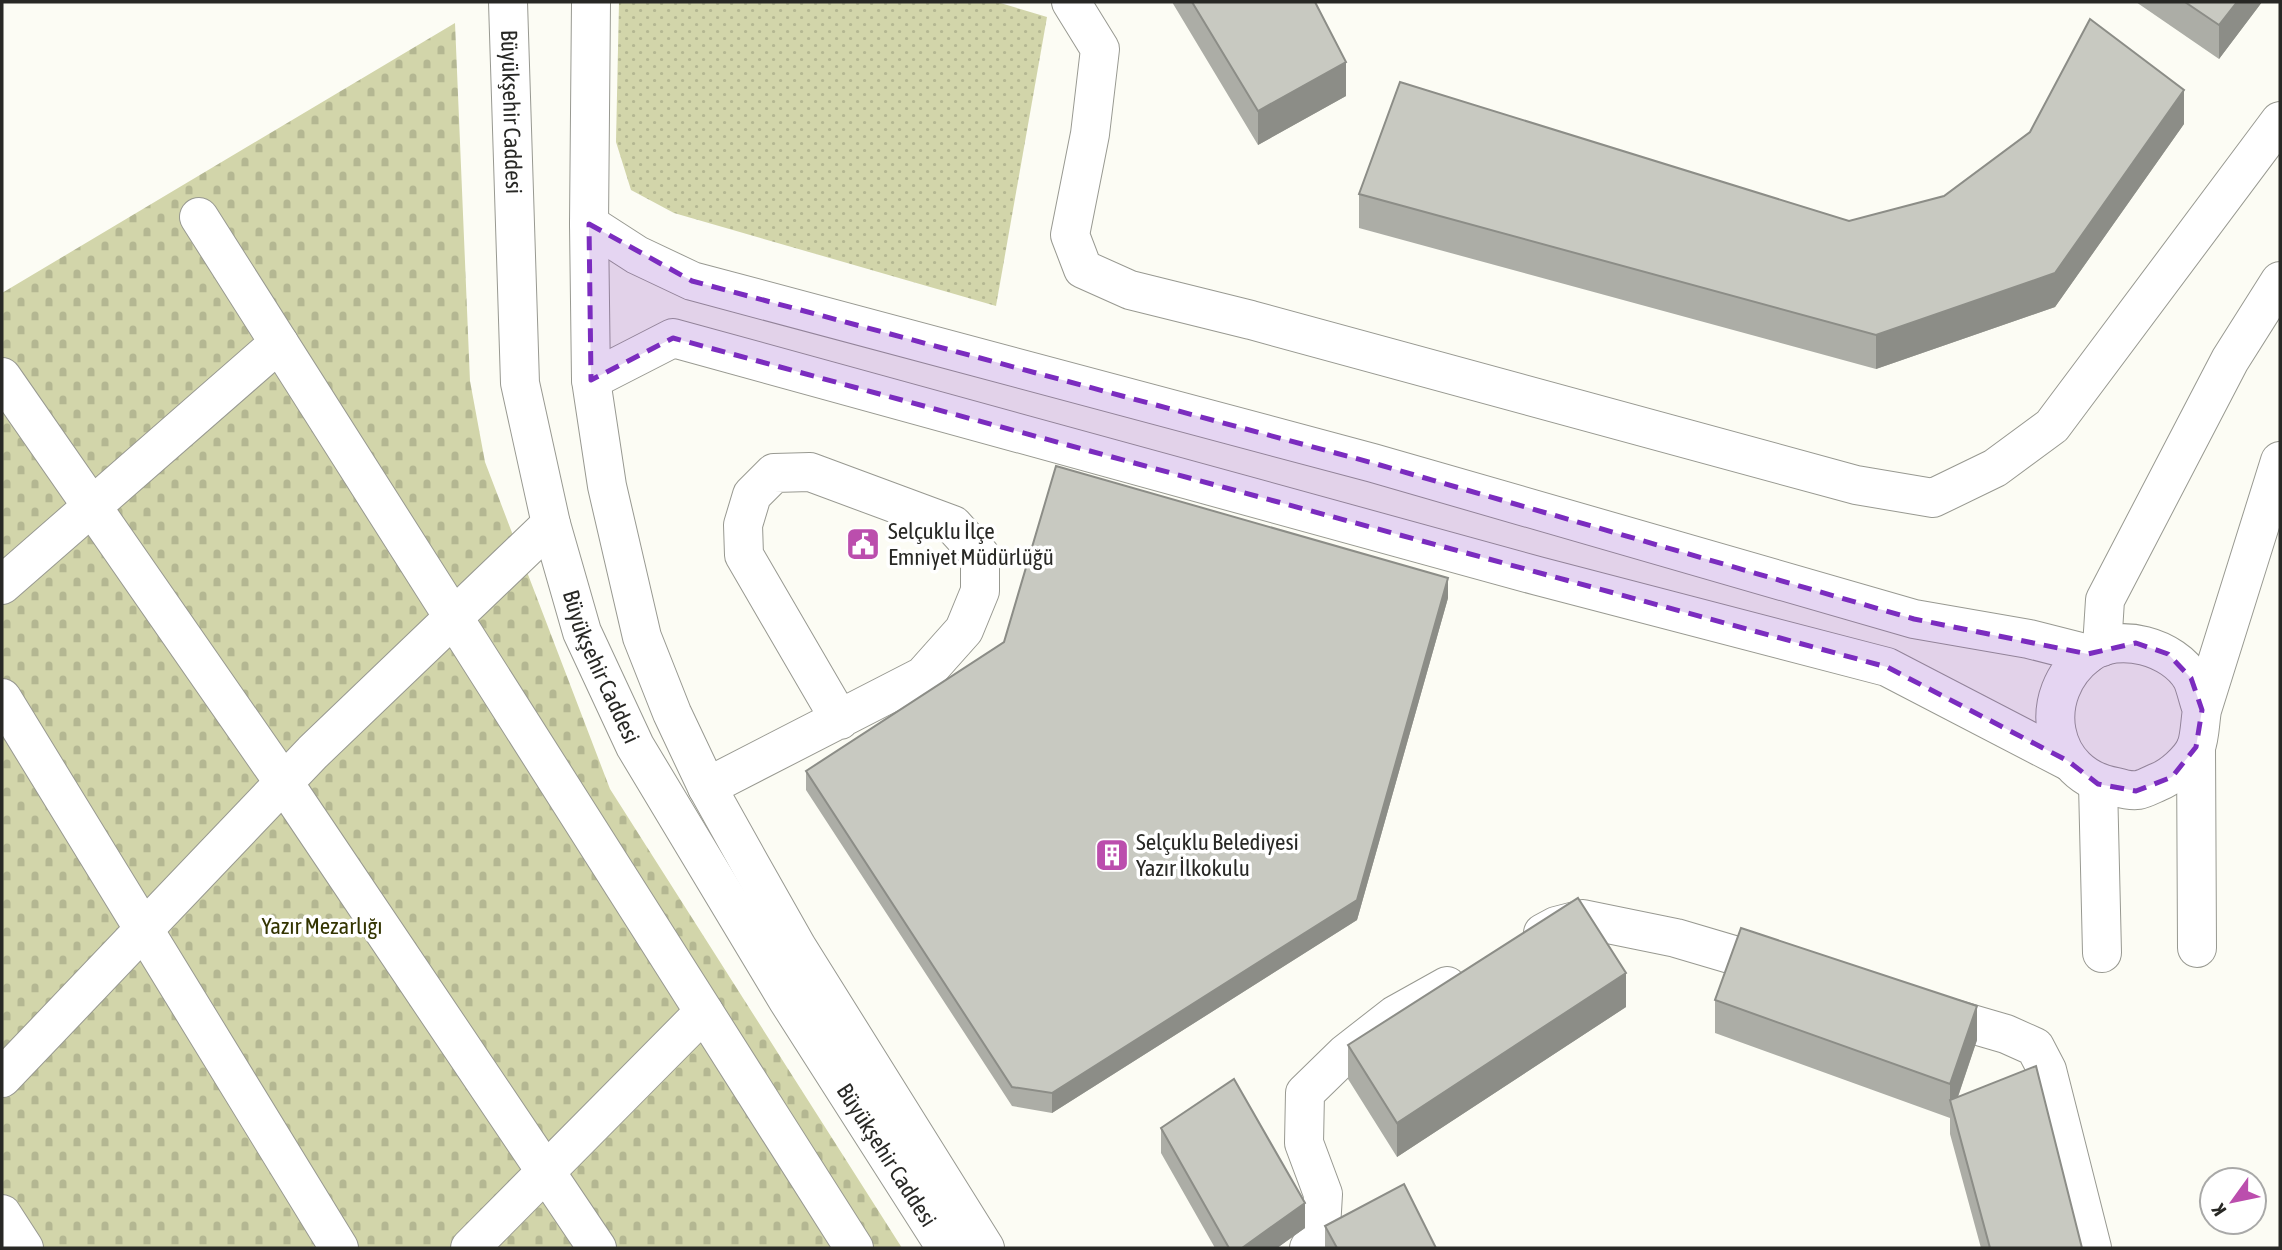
<svg xmlns="http://www.w3.org/2000/svg" width="2282" height="1250" viewBox="0 0 2282 1250" font-family="'Asap Condensed',sans-serif">
<style>
.cemetery{fill:url(#cemetery-stones)}
.park{fill:url(#park-dots)}
.lines{fill:none;stroke-linecap:round;stroke-linejoin:round}
.minor-casing{stroke:#989991;stroke-width:40}
.minor{stroke:#fff;stroke-width:38}
.wall{fill:#acada6}
.shaded-wall{fill:#8c8d87}
.building{fill:#c8c9c1;stroke:#8c8d87;stroke-width:2}
.marked{fill:#7b2cbf;fill-opacity:0.2;stroke:#7b2cbf;stroke-width:5;stroke-dasharray:14 9;stroke-linejoin:round}
.labels{text-anchor:middle;stroke-width:7;stroke-linejoin:round;paint-order:stroke}
.street-label{font-size:23px;fill:#282825;stroke:#fff}
.poi-label{font-size:23px;fill:#282825;stroke:#fff;text-anchor:start}
.park-label{font-size:23px;fill:#333401;stroke:#fff}
</style>
<defs>
<pattern id="cemetery-stones" width="16" height="16" patternUnits="userSpaceOnUse" patternTransform="scale(1.75)"><rect width="16" height="16" fill="#d2d5aa"/><path d="M2 7V4a2 2 0 0 1 4 0v3zM10 15v-3a2 2 0 0 1 4 0v3z" fill="#b4b792"/></pattern>
<pattern id="park-dots" width="8" height="8" patternUnits="userSpaceOnUse" patternTransform="scale(1.75)"><rect width="8" height="8" fill="#d2d5aa"/><path d="M2 2h.1M6 6h.1" fill="none" stroke="#b4b792" stroke-width="1.8" stroke-linecap="round"/></pattern>
</defs>
<rect width="100%" height="100%" fill="#fcfcf4"/>
<path class="cemetery" d="M455 23 470 381 485 462 610 789 902 1248H2V293Z"/>
<path class="park" d="M619 2H997L1047 17 996 306 674 213 631 190 616 142Z"/>
<g class="lines">
<g class="minor-casing">
<g id="minor">
<path id="s1" d="M508 2 520 383 551 524 582 632 635 746 787 999 946 1248"/>
<path d="M591 2 589 224 591 380 607 486 642 637 672 713 707 787 750 864 797 947 985 1248"/>
<path d="M1071 2 1100 49 1090 134 1070 235 1083 269 1130 290 1251 320 1856 485 1933 498 1995 468 2052 426 2280 121"/>
<path d="M199 217 854 1248"/>
<path d="M589 224 637 255 692 281 1373 463 1914 619 2029 639 2088 654"/>
<path d="M2 377 284 783 597 1248"/>
<path d="M591 380 673 338 1538 576 1887 667 2068 761"/>
<path d="M2 585 279 343"/>
<path d="M2102 647 2105 600 2230 360 2280 281"/>
<path d="M2 698 339 1248"/>
<path d="M2202 710C2198 700 2196 688 2192 679 2174 647 2118 631 2088 654 2035 694 2048 776 2116 787 2123 789 2131 791 2138 790 2144 789 2151 785 2158 782 2171 777 2190 761 2196 747 2200 737 2200 721 2202 710L2280 461"/>
<path d="M2196 747 2197 948"/>
<path d="M2098 784 2102 953"/>
<path d="M707 787 923 676 964 630 980 591V555L953 525 810 472 774 473 752 495 743 525 744 555 840 720"/>
<path d="M1543 933 1556 926 1583 919 1676 938 1781 969"/>
<path d="M1927 1011 2006 1034 2035 1047 2047 1070 2092 1248"/>
<path d="M2 1078 313 752 551 524"/>
<path d="M2 1214 24 1248"/>
<path d="M470 1248 704 1012"/>
<path d="M1309 1248 1321 1228 1323 1194 1304 1143 1305 1093 1345 1054 1395 1015 1447 986"/>
</g>
</g>
<use href="#minor" class="minor"/>
</g>
<path class="wall" d="M1172 2H1315L1346 96 1258 145Z
M2136 2H2262L2219 59Z
M2184 124 2055 307 1876 369 1359 228V194L1849 221 1944 196Z
M1448 598 1357 920 1052 1113 1012 1106 806 790V771Z
M1715 1000 1977 1040 1958 1097 2082 1248H1981L1950 1134V1118L1715 1033Z
M1626 1007 1397 1157 1348 1079V1045Z
M1161 1128 1305 1228 1277 1248H1215L1161 1153Z
M1325 1226 1436 1248H1325Z"/>
<path class="shaded-wall" d="M2237 2H2262L2219 59V25Z
M1346 62V96L1258 145V111Z
M2184 90V124L2055 307 1876 369V335Z
M1448 578V598L1357 920 1052 1113V1093Z
M1626 973V1007L1397 1157V1123Z
M1977 1006V1040L1953 1111 1950 1102V1084Z
M1305 1203V1228L1277 1248H1242Z"/>
<path class="building" d="M1192 2H1315L1346 62 1258 111Z
M2185 2H2237L2219 25Z
M2090 19 2184 90 2055 273 1876 335 1359 194 1400 82 1849 221 1944 196 2030 132Z
M1056 466 1448 578 1357 900 1052 1093 1012 1087 806 771 1004 642Z
M1578 898 1626 973 1397 1123 1348 1045Z
M1741 928 1977 1006 1950 1084 1715 1000Z
M2036 1066 2082 1248H1990L1950 1100Z
M1234 1079 1305 1203 1242 1248H1229L1161 1128Z
M1404 1184 1436 1248H1337L1325 1226Z"/>
<path class="marked" d="M589 224 692 281 1373 463 1914 619 2088 654 2136 643 2168 654 2191 678 2202 710 2196 747 2172 777 2136 791 2098 784 2068 761 1887 667 673 338 591 380Z"/>
<defs>
<g id="civic-square" transform="scale(1.75)"><rect x="-9" y="-9" width="18" height="18" rx="4" fill="#bb4ead" stroke="#fff"/><path d="M-.6-6.5H3V-4.5H.6V-3L4-1V1h2V6H-6V1h2V-1L-.6-3ZM-1.2 2.5V6h2.4V2.5Z" fill="#fff"/></g>
<g id="building-square" transform="scale(1.75)"><rect x="-9" y="-9" width="18" height="18" rx="4" fill="#bb4ead" stroke="#fff"/><path d="M-4-6H4V6H1V3H-1V6H-4ZM-2.5-4.3h1.7v1.8h-1.7ZM.8-4.3h1.7v1.8H.8ZM-2.5-1h1.7V.8h-1.7ZM.8-1h1.7V.8H.8Z" fill="#fff"/></g>
</defs>
<g fill-rule="evenodd">
<use href="#civic-square" x="863" y="544"/>
<use href="#building-square" x="1112" y="855"/>
</g>
<g class="labels">
<g class="street-label">
<text dy="8" stroke="none"><textPath href="#s1" startOffset="110">Büyükşehir Caddesi</textPath></text>
<text dy="8" stroke="none"><textPath href="#s1" startOffset="677">Büyükşehir Caddesi</textPath></text>
<text dy="8" stroke="none"><textPath href="#s1" startOffset="1244">Büyükşehir Caddesi</textPath></text>
</g>
<g class="poi-label">
<text x="888" y="539">Selçuklu İlçe<tspan x="888" dy="26">Emniyet Müdürlüğü</tspan></text>
<text x="1136" y="850">Selçuklu Belediyesi<tspan x="1136" dy="26">Yazır İlkokulu</tspan></text>
</g>
<g class="park-label">
<text x="322" y="934">Yazır Mezarlığı</text>
</g>
</g>
<rect width="2282" height="1250" fill="none" stroke="#282825" stroke-width="7"/>
<g transform="translate(2233 1201) rotate(237)"><circle r="33" fill="#ffffff" stroke="#a9a9a8" stroke-width="2"/>
<path d="M0-5L12 26L0 18L-12 26Z" fill="#bb4ead"/>
<text y="-10" font-size="19" font-weight="bold" text-anchor="middle" fill="#282825">K</text>
</g>
</svg>
